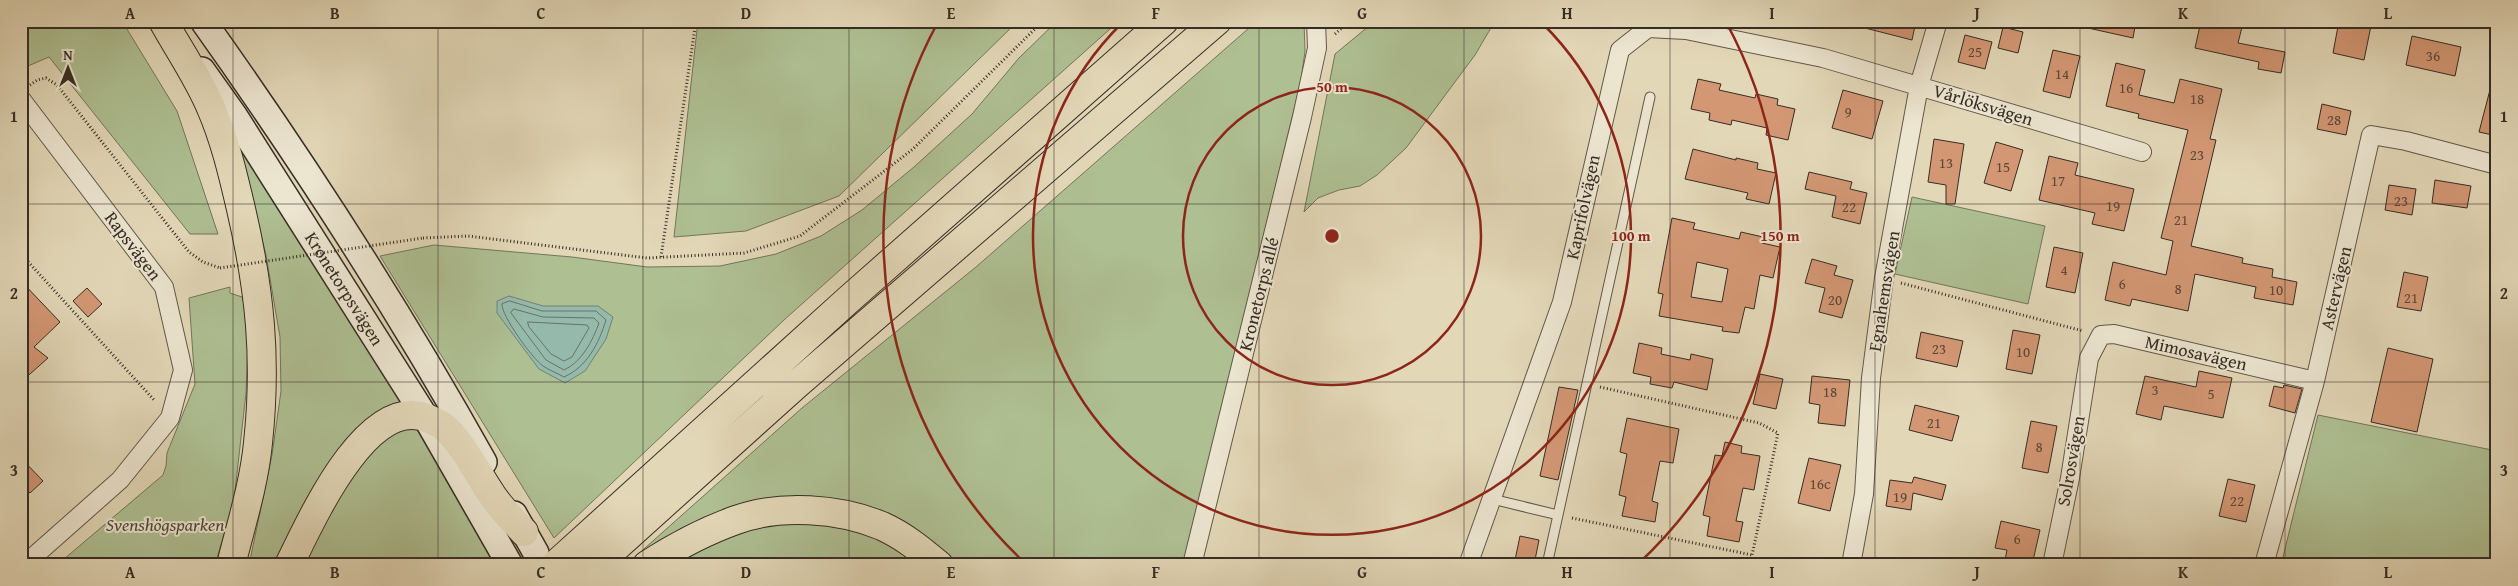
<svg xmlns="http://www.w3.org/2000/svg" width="2518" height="586" viewBox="0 0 2518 586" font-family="'Gentium Book Plus',serif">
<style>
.green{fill:#aebf92;stroke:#72765b}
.water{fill:#95baac;stroke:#6f8276}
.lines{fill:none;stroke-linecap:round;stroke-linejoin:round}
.shore{stroke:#667468;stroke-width:1}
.building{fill:#d39774;stroke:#362d24;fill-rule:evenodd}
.service-casing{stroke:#615849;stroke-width:11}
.minor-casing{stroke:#615849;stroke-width:20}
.secondary-casing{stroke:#362d24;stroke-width:28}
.motorway-casing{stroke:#362d24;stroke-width:30}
.path{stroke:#362d24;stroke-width:3;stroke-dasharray:1 2.5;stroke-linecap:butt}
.service{stroke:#ece5d0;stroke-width:9}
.minor{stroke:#ece5d0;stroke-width:18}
.secondary{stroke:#ece5d0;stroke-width:25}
.motorway{stroke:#e2d7b7;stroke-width:28}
.path-bridge{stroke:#362d24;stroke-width:3;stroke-dasharray:1 2.5;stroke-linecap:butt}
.grid{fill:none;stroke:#362d24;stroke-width:1;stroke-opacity:0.55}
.ring{fill:none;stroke:#8f2418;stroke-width:2.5}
.labels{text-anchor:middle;stroke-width:4;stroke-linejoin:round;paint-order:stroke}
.number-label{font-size:15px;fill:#5d4838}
.street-label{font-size:18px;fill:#362d24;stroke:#ece5d0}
.park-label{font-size:18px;font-style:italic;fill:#4e4a3a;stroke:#ece5d0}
.centre{fill:#8f2418;stroke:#ece5d0;stroke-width:2.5}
.ring-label{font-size:15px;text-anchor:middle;font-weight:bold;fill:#8f2418;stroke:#ece5d0;stroke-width:4;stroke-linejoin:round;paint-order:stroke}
.neatline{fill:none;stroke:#362d24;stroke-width:2}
.grid-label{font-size:16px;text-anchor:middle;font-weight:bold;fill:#362d24}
</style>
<rect width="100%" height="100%" fill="#e2d7b7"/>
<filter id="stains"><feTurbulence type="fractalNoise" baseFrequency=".004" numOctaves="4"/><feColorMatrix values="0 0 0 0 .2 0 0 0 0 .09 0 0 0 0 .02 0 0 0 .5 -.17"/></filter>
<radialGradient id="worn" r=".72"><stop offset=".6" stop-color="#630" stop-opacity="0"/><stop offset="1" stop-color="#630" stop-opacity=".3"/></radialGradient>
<path class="green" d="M21 21H122L177 111 218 234H190L49 57 21 69Z
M698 21H1018L839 196 746 231 674 237Z
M1057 21H1119L784 320 554 538 380 256 434 245 572 257 647 267 720 266 776 254 821 236 862 210 914 167 972 114 1019 58Z
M1257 21H1304L1305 51 1301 80 1185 565H954L942 551 884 515 686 530 626 565 802 408 976 267Z
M1375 21H1495L1475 55 1406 148 1377 175 1360 186 1339 190 1318 198 1304 212 1335 54Z
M238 142 404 403 363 423 333 459 273 565H249L272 455 281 391 280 337 266 255Z
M1912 197 2045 226 2028 304 1895 274Z
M230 287V293L242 297 249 316 246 393 234 500 215 565H57L163 475 166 466 167 453 195 384 189 298Z
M2318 415 2497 451V565H2281Z
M405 427 416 428 495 565H300L348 473 388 436Z
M816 519 878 535 924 565H667L700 545 754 526Z"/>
<path class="water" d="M509 296 543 306H598L613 317 606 339 585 371 565 383 539 369 497 313V301Z"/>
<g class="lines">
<path class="shore" d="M510 301 542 311H596L606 320C599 343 587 367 564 377 557 373 549 370 543 366 533 359 501 316 502 304Z
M514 309 543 317 594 318 599 323C593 340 582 362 564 370L546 360 511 313Z
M528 322 587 325 589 328 572 357 564 361 551 354 529 327Z"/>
</g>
<path class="building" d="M1862 21H1916L1912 40 1861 27Z
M2089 21H2136L2133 38 2088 28Z
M2201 21H2218L2242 27 2238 43 2285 52 2281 73 2258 69 2259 62 2195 48Z
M2339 21H2372L2364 60 2333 53Z
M2003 27 2023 32 2018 53 1998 48Z
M1965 35 1992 42 1985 69 1958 62Z
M2412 36 2461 47 2455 76 2406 65Z
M2053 50 2080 56 2070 98 2043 91Z
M2116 63 2145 70 2139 95 2174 103 2180 79 2222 89 2210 139 2216 140 2191 246 2243 258 2242 263 2273 269 2272 277 2297 282 2293 305 2254 298 2256 287 2195 274 2188 311 2132 299 2130 306 2105 300 2113 262 2166 275 2173 241 2161 238 2188 130 2138 118 2139 114 2106 106Z
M1698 79 1721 84 1719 90 1755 98 1756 94 1778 99 1777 105 1795 109 1788 140 1766 135 1767 128 1732 120 1731 125 1709 120 1710 113 1691 109Z
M2491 86H2497V136L2479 132Z
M1843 90 1883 101 1872 139 1832 128Z
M2322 104 2351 111 2346 135 2317 129Z
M1934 139 1964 144 1955 204H1946V185L1928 182Z
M1996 142 2023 150 2011 191 1984 183Z
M1693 149 1736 160V158L1758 163 1757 169 1776 173 1769 204 1746 199 1748 193 1685 179Z
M2049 156 2078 163 2075 175 2134 189 2124 231 2092 224 2095 213 2039 200Z
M1809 172 1852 182 1850 189 1867 193 1860 224 1832 217 1836 196 1805 189Z
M2435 180 2471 186 2467 208 2432 203Z
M2389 185 2416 189 2412 215 2385 210Z
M1672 218 1695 223 1693 229 1739 239 1741 232 1763 237 1762 243 1780 247 1773 278 1760 275 1754 309 1745 307 1739 333 1722 331 1723 327 1659 316 1663 294 1658 293ZM1697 262 1728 269 1722 302 1691 297Z
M2054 247 2083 253 2075 293 2046 287Z
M1812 259 1837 266 1834 275 1853 280 1842 318 1819 312 1825 288 1805 283Z
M2404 272 2428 277 2421 311 2397 307Z
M21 281 60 322 34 347 48 358 21 382Z
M87 288 102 304 88 317 73 301Z
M2013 330 2040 335 2032 374 2006 369Z
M1921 332 1963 341 1957 367 1916 358Z
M1639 343 1662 348 1661 354 1690 360 1691 354 1713 359 1707 390 1674 382 1672 388 1650 384 1651 377 1633 373Z
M2388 348 2433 359 2417 432 2371 422Z
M2199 371 2232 378 2223 418 2164 406 2161 420 2136 414 2145 376 2196 387Z
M1760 374 1783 379 1776 409 1753 404Z
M1812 376 1850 380 1845 426 1818 423 1820 405 1809 403Z
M2284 385 2302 389 2295 413 2269 406 2274 386 2283 388Z
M1559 387 1578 390 1558 480 1540 476Z
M1915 405 1959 416 1952 441 1909 430Z
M1627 418 1679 429 1673 463 1660 461 1652 501 1658 503 1655 522 1622 516 1626 497 1619 495 1627 454 1620 452Z
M2031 421 2057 426 2048 473 2022 468Z
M1725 442 1742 446 1741 453 1760 456 1754 490 1743 488 1736 521 1743 522 1739 542 1707 536 1710 517 1703 515 1715 455 1722 456Z
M21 458 43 481 30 493 21 484Z
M1809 458 1841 465 1830 511 1798 503Z
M1914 477 1946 485 1942 500 1913 493 1911 510 1886 506 1890 480 1912 483Z
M2228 479 2255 485 2246 522 2219 516Z
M2001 521 2040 530 2032 565H2004L2007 550 1995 548Z
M1520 536 1539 540 1534 565H1514Z"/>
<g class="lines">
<g class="service-casing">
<path id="service" d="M1492 499 1558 515
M1547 565 1650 97"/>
</g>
<g class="minor-casing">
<path id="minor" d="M21 99 164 287 183 370 170 418 120 480 24 565
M1192 565 1302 117 1317 48 1316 21
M1468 565 1562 302 1620 50 1648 28 1686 30 1823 58 2142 152
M1851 565 1864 494 1871 378 1884 278 1919 86 1938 21
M2052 565 2070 478 2089 358 2101 335 2114 334 2315 381
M2264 565 2315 381 2371 135 2406 141 2497 165"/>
</g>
<g class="secondary-casing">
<g id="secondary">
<path d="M203 21C304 163 399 310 484 462"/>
<path id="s1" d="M202 70 234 115 426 418 510 565"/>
<path d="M514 514 536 553"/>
</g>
</g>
<g class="motorway-casing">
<path id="motorway" d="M163 21C179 50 198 77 211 108 225 140 233 175 241 209 260 291 267 359 258 443 254 484 241 525 231 565
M289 565C310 523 366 394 427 418 433 421 440 423 444 427 465 446 476 472 492 495 501 509 513 520 524 532
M555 565 848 300 1164 21
M596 565 797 384 1217 21
M647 565C675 547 705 531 736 520 780 504 839 508 882 526 904 536 921 550 939 565"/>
</g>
<path class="path" d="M1335 34 1350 21
M30 85 37 80 46 78 57 85 189 252 203 262 220 268
M423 238 468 236 647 258 744 253 800 236 913 149 1043 21
M21 254 155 401
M661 257 696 21
M1901 283 2083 331
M1600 387 1759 423 1778 433 1750 565
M1572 518 1752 555"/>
<use href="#service" class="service"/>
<use href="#minor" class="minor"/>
<use href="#secondary" class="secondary"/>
<use href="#motorway" class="motorway"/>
<path class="path-bridge" d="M220 268 423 238"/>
</g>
<path class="grid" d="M233 21V565M438 21V565M643 21V565M849 21V565M1054 21V565M1259 21V565M1464 21V565M1670 21V565M1875 21V565M2080 21V565M2285 21V565M21 204H2497M21 382H2497"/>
<g class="ring">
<circle cx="1332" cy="236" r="149"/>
<path d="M1542 23A299 299 0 1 1 1122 23"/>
<path d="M1026 564A448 448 0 0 1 938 22M1726 22A448 448 0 0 1 1638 564"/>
</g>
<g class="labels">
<g class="number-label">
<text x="1975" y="57">25</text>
<text x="2433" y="61">36</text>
<text x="2062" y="79">14</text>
<text x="2126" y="93">16</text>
<text x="2197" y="104">18</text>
<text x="1848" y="117">9</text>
<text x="2334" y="125">28</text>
<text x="2197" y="160">23</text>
<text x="1946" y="168">13</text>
<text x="2003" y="172">15</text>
<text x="2058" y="186">17</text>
<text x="2401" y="206">23</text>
<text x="2113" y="211">19</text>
<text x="1849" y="212">22</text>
<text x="2181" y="225">21</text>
<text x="2064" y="275">4</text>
<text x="2122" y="289">6</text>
<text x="2178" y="294">8</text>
<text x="2276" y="295">10</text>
<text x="2411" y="303">21</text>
<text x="1835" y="305">20</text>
<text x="1939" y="354">23</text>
<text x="2023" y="357">10</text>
<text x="2155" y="395">3</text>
<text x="1830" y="397">18</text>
<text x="2211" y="399">5</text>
<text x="1934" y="428">21</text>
<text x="2039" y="452">8</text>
<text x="1820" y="489">16c</text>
<text x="1900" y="502">19</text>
<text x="2237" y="506">22</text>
<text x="2017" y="544">6</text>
</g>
<g class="street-label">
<text transform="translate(1983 105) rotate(17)" y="6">Vårlöksvägen</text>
<text transform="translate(1583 207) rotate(-78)" y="6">Kaprifolvägen</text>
<text transform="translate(133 246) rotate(53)" y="6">Rapsvägen</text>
<text transform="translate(2336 288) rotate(-77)" y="6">Astervägen</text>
<text dy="6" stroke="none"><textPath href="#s1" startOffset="261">Kronetorpsvägen</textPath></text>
<text transform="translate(1884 291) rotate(-81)" y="6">Egnahemsvägen</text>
<text transform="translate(1259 294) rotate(-76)" y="6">Kronetorps allé</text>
<text transform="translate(2196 353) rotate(13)" y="6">Mimosavägen</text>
<text transform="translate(2071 461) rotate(-80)" y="6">Solrosvägen</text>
</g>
<g class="park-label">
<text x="165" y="531">Svenshögsparken</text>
</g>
</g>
<circle cx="1332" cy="236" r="8" class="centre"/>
<g class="ring-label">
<text x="1332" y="92">50 m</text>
<text x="1631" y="241">100 m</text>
<text x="1780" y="241">150 m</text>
</g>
<rect width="2518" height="586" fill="none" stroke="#e2d7b7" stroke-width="55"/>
<g transform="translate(68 68)" stroke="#ece5d0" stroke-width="4" paint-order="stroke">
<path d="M0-4L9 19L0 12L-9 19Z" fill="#362d24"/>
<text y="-8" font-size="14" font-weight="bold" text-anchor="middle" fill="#362d24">N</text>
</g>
<rect x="28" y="28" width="2462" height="530" class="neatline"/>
<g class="grid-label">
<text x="130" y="19">A</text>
<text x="335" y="19">B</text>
<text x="541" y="19">C</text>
<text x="746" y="19">D</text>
<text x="951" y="19">E</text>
<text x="1156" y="19">F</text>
<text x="1362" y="19">G</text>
<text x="1567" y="19">H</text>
<text x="1772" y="19">I</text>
<text x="1977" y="19">J</text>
<text x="2183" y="19">K</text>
<text x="2388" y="19">L</text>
<text x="14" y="122">1</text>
<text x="2504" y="122">1</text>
<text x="14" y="299">2</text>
<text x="2504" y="299">2</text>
<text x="14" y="476">3</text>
<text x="2504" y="476">3</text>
<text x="130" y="578">A</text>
<text x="335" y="578">B</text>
<text x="541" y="578">C</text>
<text x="746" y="578">D</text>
<text x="951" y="578">E</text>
<text x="1156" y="578">F</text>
<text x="1362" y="578">G</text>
<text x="1567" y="578">H</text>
<text x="1772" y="578">I</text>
<text x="1977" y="578">J</text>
<text x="2183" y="578">K</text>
<text x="2388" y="578">L</text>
</g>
<rect width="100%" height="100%" filter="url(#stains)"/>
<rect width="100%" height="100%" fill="url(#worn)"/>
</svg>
